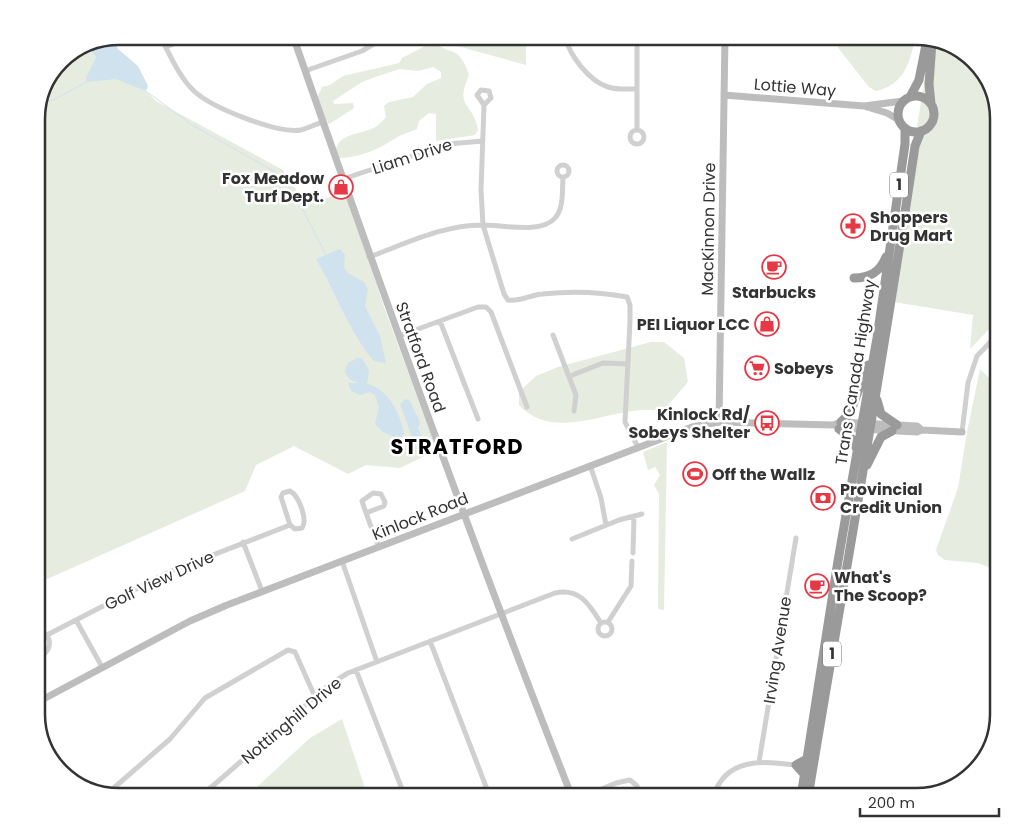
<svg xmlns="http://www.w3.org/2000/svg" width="1035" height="833" viewBox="0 0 1035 833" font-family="Poppins,sans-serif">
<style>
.green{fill:#e6ecdf}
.water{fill:#cfe2ee}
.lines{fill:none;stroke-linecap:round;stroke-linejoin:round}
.stream{stroke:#cfe2ee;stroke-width:1}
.street{stroke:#d0d0d0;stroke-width:5}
.secondary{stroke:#bdbdbd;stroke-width:7}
.highway{stroke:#9a9a9a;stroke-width:9}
.labels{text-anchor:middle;stroke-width:5;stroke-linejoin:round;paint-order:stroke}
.shield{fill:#fff;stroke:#707070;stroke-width:1}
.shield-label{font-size:15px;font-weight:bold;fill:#333}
.street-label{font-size:16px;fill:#333;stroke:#fff}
.poi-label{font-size:16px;font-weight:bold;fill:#333;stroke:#fff;text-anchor:start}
.district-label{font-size:21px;font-weight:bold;letter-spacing:1px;fill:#000;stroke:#fff}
.rim{fill:none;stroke:#333;stroke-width:2.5}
</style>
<rect width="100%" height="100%" fill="#fff"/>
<path class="green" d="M421 36H526V65Z
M833 36H913L915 40C909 65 903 85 876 91L869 87 839 49Z
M435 41C448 58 458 41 469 75 454 109 473 101 478 130L475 135 436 141V114L429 113 419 121 417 129C410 132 402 134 396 138 377 150 360 158 337 158 331 134 358 135 374 128 378 126 382 121 386 117L384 106 389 102 413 97 427 84 441 78V72L433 67 418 71 400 69 378 76 362 82 333 101 334 104 353 103 354 108 331 123 328 124 317 98 322 87 330 85 343 76 399 63 402 58Z
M931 42 970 57 990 83 999 119V319L970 349 973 315 888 301Z
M89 48 96 57 86 77 105 72 146 91 156 101 283 170 306 204 347 192 384 307 437 450 400 468 366 465 348 474 294 446 256 465 245 491 36 584V114L64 57Z
M651 342H664L684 358 688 382 663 411C617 402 557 446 519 405V392L536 376 558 367Z
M980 369 999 388V571L978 563 945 560 938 555 936 550 958 488 967 432Z
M667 442 664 610 658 609 659 494 654 485 660 475 655 467 648 470 643 452Z
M342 719 368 797H246L310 738Z"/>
<path class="water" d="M113 39 118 49 138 66 148 86 146 91 116 79 87 82 86 77 96 57 89 48Z
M340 249 345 255 344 267 348 273 364 282 368 289 365 306 380 336 386 363 374 361C349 332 336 293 316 259Z
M357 358H362L369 370 367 384C388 388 401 415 404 434L399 439 383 432 375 424 379 407 375 395 370 392 360 395 351 391 348 383H359L349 379 345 372 348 363Z
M405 399 410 401 420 422 418 428 421 435 416 439 412 437 400 404Z"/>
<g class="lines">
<path class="stream" d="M146 91 192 125 277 173 296 196 326 255
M42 103 53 100 87 82"/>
<path class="street" d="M160 36C170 55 179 77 194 91 212 108 278 134 301 130 308 128 316 124 323 122
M565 36C569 55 589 81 608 87 617 90 627 89 636 89
M637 36V130
M166 47 194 36
M305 71 362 51 385 37
M484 105 477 95 481 90 489 91 491 98 484 105 481 190 483 225 504 294 508 300C520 302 530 295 542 294 569 291 601 292 627 297L630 305V321L625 422 638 447
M630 137a7 7 0 1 1 14 0a7 7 0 1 1-14 0Z
M557 171a6 6 0 1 1 12 0a6 6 0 1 1-12 0Z
M343 179 448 144 483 141
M369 257C405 244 445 224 484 225 502 225 542 234 555 218 564 208 562 191 563 178
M440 321 478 419
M553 335 576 395 574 411
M399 336 478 307H486L491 312 527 407
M570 376 603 363 628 364
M962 432 968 383 977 356 999 333
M590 465 601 498 606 525
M366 513 384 506 385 502 381 494 373 493 362 501C367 517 373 532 379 547
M572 539 619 520 642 514
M243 542 262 591
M633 553 634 516
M342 561 377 662
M76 620 169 572 290 525 295 529 302 528C308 520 299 496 290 491L283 493 281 497 290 525
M598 629a7 7 0 1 1 14 0a7 7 0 1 1-14 0Z
M608 622 631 586 632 561
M47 635 76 620 102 667
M430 641 490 797
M36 654 42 656C54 646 51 633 36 629
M356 670 405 797
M759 762 796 538
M108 793 170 739 205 698 288 650 295 652 315 697
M200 797 330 684 348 673 555 593C580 588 589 604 601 623
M582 797 616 783 630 780 637 786 641 797
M713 797C726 757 761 761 796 765"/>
<path class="secondary" d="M293 36C382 291 473 546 572 797
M724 95 864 106 903 101
M864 106 887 113 899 120
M719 422 725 36
M838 428 917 432 922 430 962 432
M36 703 190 621 227 605 692 427 719 422 833 425 841 422 917 426 922 430"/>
<path class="highway" d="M898 114a18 18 0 1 1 36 0a18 18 0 1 1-36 0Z
M910 97 919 80 927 40
M931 104 929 84 932 42
M854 278C870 278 880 272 886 257
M877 400 881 414 897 425
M841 422 850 413 868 365
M839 429 851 438 858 451
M867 465 881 437 892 431
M805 775 796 765 807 759
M801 797 838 561 877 338 905 144V128
M808 797C844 580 883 363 915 146L921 131"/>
</g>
<defs>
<g id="shop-ring" transform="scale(1.25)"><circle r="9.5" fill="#fff" stroke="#e63946" stroke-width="1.5"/><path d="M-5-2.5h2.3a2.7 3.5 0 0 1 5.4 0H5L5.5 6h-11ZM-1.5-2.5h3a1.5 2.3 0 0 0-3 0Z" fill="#e63946"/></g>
<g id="pharmacy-ring" transform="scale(1.25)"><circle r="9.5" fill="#fff" stroke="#e63946" stroke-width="1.5"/><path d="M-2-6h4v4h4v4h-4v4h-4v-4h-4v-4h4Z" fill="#e63946"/></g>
<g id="cafe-ring" transform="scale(1.25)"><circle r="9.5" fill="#fff" stroke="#e63946" stroke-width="1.5"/><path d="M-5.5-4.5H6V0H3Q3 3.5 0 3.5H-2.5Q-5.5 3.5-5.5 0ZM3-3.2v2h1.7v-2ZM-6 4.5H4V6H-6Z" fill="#e63946"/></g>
<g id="supermarket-ring" transform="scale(1.25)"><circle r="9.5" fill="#fff" stroke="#e63946" stroke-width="1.5"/><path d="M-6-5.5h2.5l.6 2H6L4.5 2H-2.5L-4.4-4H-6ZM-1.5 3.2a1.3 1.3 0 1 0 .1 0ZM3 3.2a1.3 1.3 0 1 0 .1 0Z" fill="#e63946"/></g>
<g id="bus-ring" transform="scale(1.25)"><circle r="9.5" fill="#fff" stroke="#e63946" stroke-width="1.5"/><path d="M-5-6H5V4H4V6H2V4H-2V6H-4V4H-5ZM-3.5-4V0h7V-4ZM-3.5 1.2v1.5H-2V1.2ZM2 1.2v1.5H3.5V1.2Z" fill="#e63946"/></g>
<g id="stadium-ring" transform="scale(1.25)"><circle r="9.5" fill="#fff" stroke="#e63946" stroke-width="1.5"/><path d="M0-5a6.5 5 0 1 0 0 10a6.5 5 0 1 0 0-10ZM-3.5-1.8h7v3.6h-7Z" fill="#e63946"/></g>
<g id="bank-ring" transform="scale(1.25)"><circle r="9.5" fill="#fff" stroke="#e63946" stroke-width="1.5"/><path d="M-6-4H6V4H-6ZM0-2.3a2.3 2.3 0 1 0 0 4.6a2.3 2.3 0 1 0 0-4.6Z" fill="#e63946"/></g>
</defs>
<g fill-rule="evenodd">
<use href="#shop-ring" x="341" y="187"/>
<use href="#pharmacy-ring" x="853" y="226"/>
<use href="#cafe-ring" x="774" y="267"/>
<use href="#shop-ring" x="767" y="324"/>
<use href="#supermarket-ring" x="757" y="368"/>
<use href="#bus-ring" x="767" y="423"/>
<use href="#stadium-ring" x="695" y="474"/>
<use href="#bank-ring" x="823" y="498"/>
<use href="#cafe-ring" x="817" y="586"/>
</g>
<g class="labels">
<g class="shield">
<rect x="890" y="172.5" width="18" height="25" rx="4"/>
<rect x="823" y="641.5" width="18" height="25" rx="4"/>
</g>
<g class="shield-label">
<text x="899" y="190">1</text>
<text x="832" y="659">1</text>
</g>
<g class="street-label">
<text transform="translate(795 87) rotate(5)" y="6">Lottie Way</text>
<text transform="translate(412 156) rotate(-18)" y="6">Liam Drive</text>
<text transform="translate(708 229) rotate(-89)" y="6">MacKinnon Drive</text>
<text transform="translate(421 357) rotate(70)" y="6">Stratford Road</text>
<text transform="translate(855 372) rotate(-81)" y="6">Trans Canada Highway</text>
<text transform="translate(420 516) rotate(-22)" y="6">Kinlock Road</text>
<text transform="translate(159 580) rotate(-25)" y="6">Golf View Drive</text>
<text transform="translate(777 650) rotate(-81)" y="6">Irving Avenue</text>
<text transform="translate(291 720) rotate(-40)" y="6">Nottinghill Drive</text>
</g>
<g class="poi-label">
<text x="324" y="184" text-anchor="end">Fox Meadow<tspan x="324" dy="18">Turf Dept.</tspan></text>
<text x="870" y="223">Shoppers<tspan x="870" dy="18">Drug Mart</tspan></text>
<text x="774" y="298" text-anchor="middle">Starbucks</text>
<text x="750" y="330" text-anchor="end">PEI Liquor LCC</text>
<text x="774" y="374">Sobeys</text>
<text x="750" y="420" text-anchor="end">Kinlock Rd/<tspan x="750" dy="18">Sobeys Shelter</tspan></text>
<text x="712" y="480">Off the Wallz</text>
<text x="840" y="495">Provincial<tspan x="840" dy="18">Credit Union</tspan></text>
<text x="834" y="583">What's<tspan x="834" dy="18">The Scoop?</tspan></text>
</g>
<g class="district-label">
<text x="457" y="454">STRATFORD</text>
</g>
</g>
<path d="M0 0H1035V833H0ZM119 45H916A74 74 0 0 1 990 119V714A74 74 0 0 1 916 788H119A74 74 0 0 1 45 714V119A74 74 0 0 1 119 45Z" fill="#fff" fill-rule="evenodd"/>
<path class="rim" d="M119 45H916A74 74 0 0 1 990 119V714A74 74 0 0 1 916 788H119A74 74 0 0 1 45 714V119A74 74 0 0 1 119 45Z"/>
<path d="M860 808v8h139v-8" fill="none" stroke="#333333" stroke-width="2.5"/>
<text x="868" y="808" font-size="15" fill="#333333" stroke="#ffffff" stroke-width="4" paint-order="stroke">200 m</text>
</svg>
